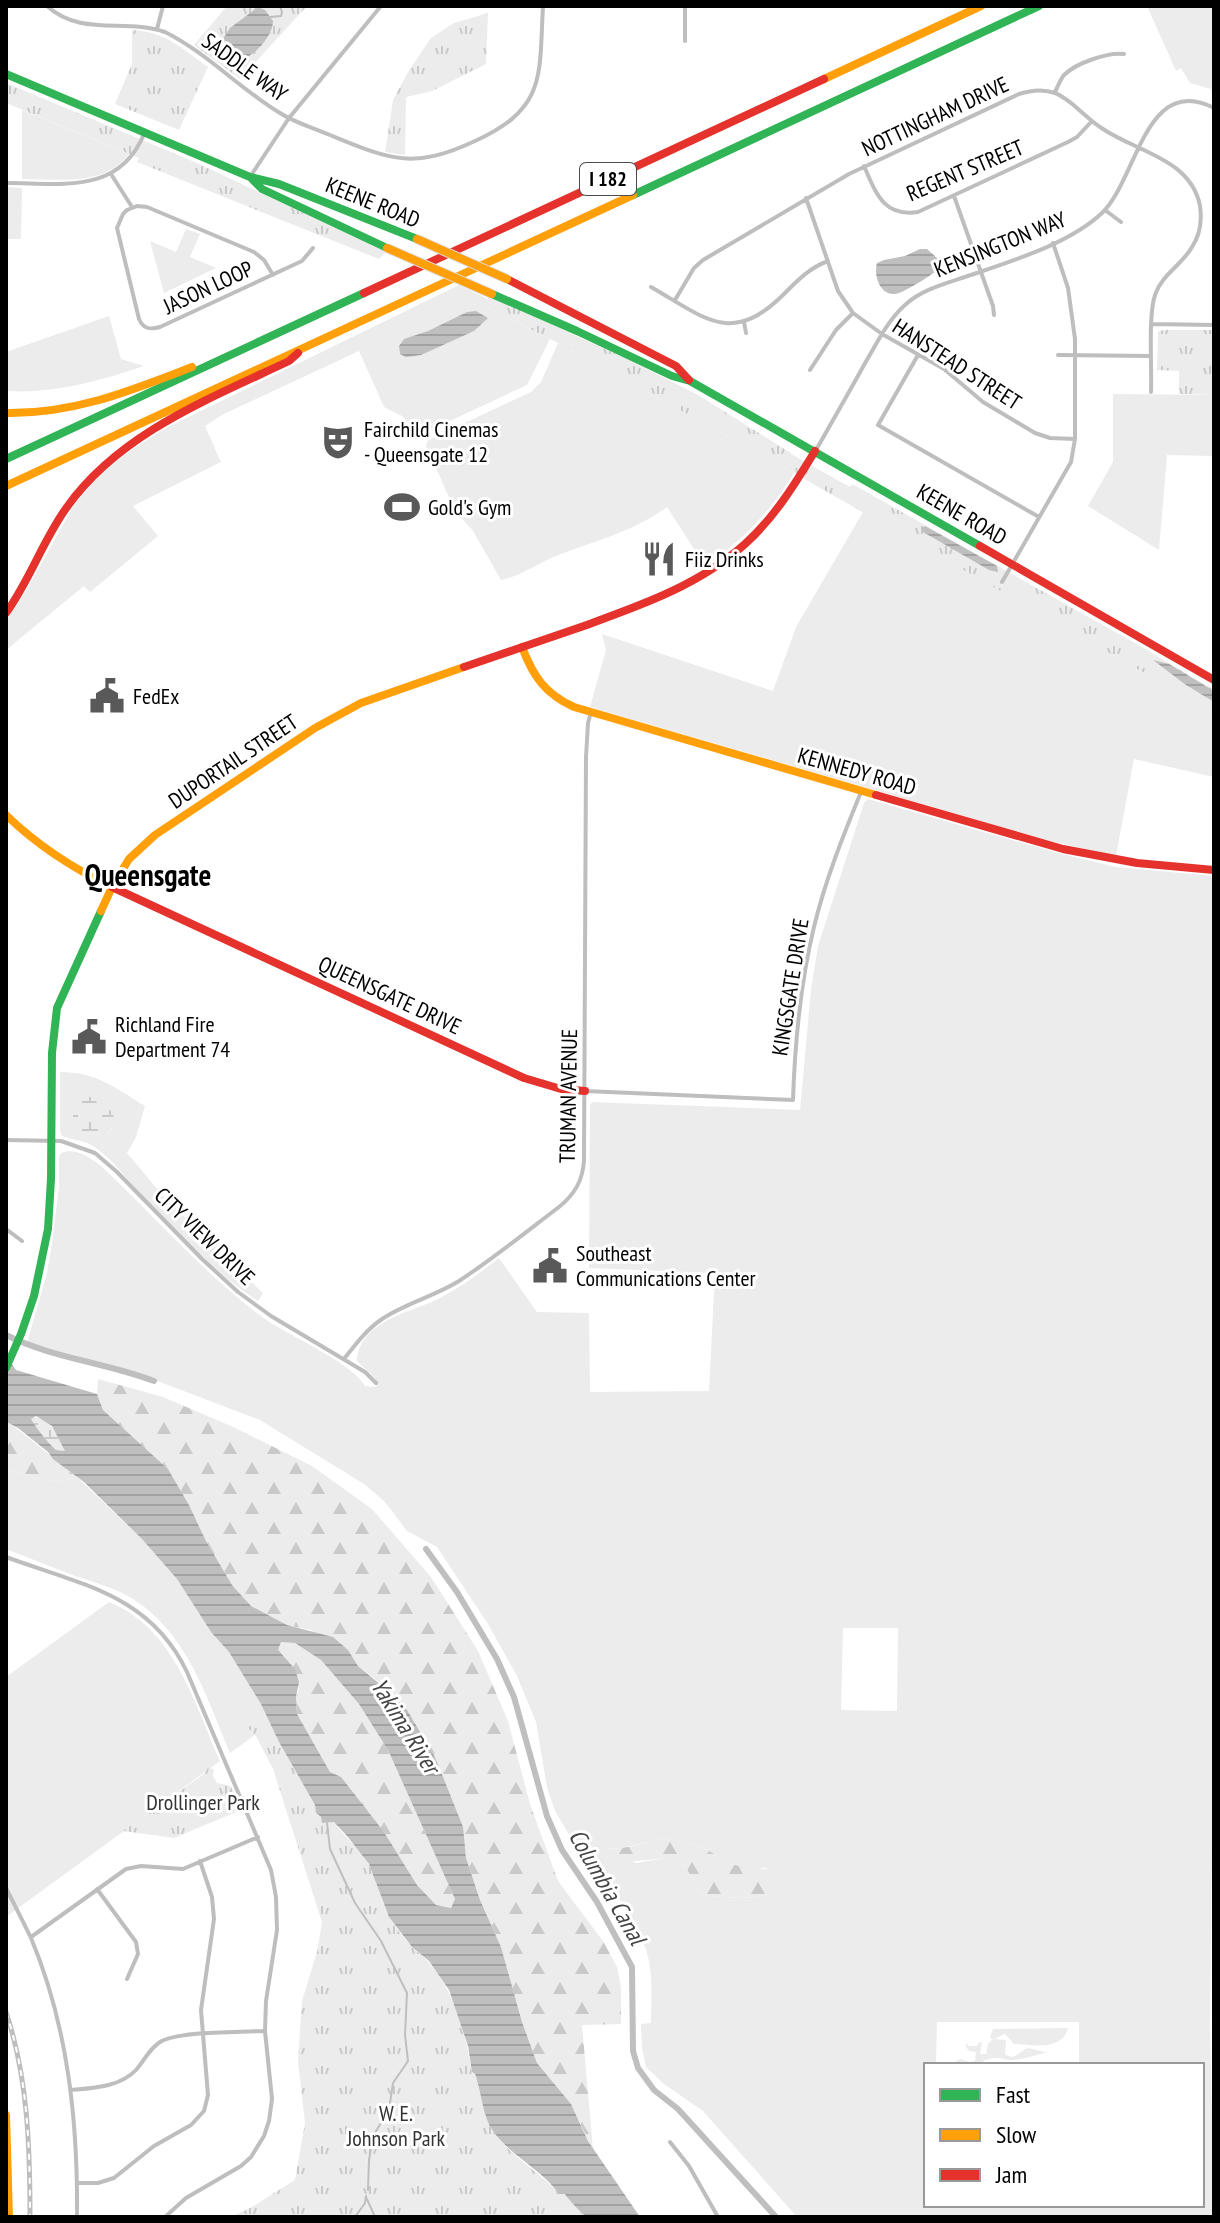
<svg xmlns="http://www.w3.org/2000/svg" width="1220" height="2223" viewBox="0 0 1220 2223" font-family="'PT Sans Narrow',sans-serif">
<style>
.grass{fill:#ececec;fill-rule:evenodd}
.forest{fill:url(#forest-firs)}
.wetland{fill:url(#wetland-marsh)}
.park{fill:url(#park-tufts)}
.water{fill:url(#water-rules);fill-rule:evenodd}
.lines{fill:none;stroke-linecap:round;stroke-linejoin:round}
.stream{stroke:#bfbfbf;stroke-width:2}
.canal{stroke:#bfbfbf;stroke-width:6}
.street{stroke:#bebebe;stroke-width:4}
.fast{stroke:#30b455;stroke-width:8}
.slow{stroke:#ff9f0a;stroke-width:8}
.jam{stroke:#e5322d;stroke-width:8}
.rail-casing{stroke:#bebebe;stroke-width:5}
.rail{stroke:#fff;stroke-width:2;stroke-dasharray:6;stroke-linecap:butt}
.slow-bridge-casing{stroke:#dbdbdb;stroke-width:10;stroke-linecap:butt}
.slow-bridge{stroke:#ff9f0a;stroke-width:8}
.labels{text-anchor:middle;stroke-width:6;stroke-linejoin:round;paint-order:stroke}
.shield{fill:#fff;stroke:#4c4c4c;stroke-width:2}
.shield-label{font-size:20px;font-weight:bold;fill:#000}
.street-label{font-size:22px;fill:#000;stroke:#fff}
.poi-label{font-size:22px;fill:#000;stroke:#fff;text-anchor:start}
.park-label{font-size:22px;fill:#333;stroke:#fff}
.water-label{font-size:24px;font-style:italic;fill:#444;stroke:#fff}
.district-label{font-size:30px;font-weight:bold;fill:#000;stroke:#fff}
</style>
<defs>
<pattern id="forest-firs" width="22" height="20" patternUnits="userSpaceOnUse" patternTransform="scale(2)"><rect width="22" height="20" fill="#ececec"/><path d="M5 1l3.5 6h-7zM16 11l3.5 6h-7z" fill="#c9c9c9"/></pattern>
<pattern id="wetland-marsh" width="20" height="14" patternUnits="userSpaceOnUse" patternTransform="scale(2)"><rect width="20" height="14" fill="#ececec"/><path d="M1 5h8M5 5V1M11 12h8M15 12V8" fill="none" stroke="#c9c9c9"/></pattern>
<pattern id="park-tufts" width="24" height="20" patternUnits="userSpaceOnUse" patternTransform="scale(2)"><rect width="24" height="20" fill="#ececec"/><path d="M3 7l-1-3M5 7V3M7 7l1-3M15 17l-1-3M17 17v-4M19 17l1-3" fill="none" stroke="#c9c9c9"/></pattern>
<pattern id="water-rules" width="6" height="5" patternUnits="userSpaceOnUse" patternTransform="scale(2)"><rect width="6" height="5" fill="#bfbfbf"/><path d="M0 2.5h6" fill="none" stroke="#a2a2a2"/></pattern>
</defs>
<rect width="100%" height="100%" fill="#fff"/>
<path class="grass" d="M1147 6H1214V101L1211 89 1190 83 1181 68 1176 71Z
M22 110 129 154C104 187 59 179 22 179Z
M6 187 22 188 21 239H6Z
M186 229 200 234 190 257 216 268 164 293 150 241 176 252Z
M459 285 488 299 485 306 550 339 527 385 422 434H418L402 416 384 407 359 351 222 415 205 426 221 462 133 506 158 536 90 592 84 586 6 650V620L27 589 74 505 89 485 111 466 134 448 166 428Z
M109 316 121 359 144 366C99 381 54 394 6 391V352Z
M558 343 794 473C771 511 741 542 705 566L667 507C634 531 596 541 558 555 540 562 521 576 501 580L473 531 458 514 452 504 426 446 428 440 531 392 541 382Z
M1113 394 1214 395V456L1167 455 1159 550 1088 506 1113 462Z
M863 512 1214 713V777L1134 759 1116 856 1050 841 590 707 606 650 602 634 773 691 796 627Z
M868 799 1058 853 1116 867 1214 876V1669L1210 2023 1214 2217H797L703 2111 664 2084 646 2067 642 2048 641 2024 651 2023C651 1999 654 1970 645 1947 635 1920 617 1903 609 1873L599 1875 588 1866 555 1811 547 1787 536 1722 517 1676 488 1624 437 1547 407 1531 385 1502 364 1484 260 1420 147 1377 106 1363 41 1349 27 1343 47 1273 52 1243 59 1187V1157L61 1153C75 1147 89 1157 100 1165 156 1217 206 1277 268 1321 292 1337 352 1363 365 1386L375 1387 378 1384 374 1377 357 1361C359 1320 414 1312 442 1297 463 1286 481 1272 499 1258L537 1312 589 1313 590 1392 709 1391 715 1273 589 1268 590 1105 592 1102 800 1110 811 989 818 946 864 803ZM843 1628H898L897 1711 841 1710ZM661 1837 702 1847 734 1865 746 1868H767L770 1893C750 1901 721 1897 700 1895L685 1865 666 1858 636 1863 606 1849C626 1848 643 1844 661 1837ZM937 2022H1079V2065H1202V2205H926V2065H936Z
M60 1072C97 1072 115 1088 145 1106L136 1137 127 1153 164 1197 263 1293 258 1301C217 1276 174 1228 140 1193 124 1177 111 1156 91 1145 82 1140 72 1140 62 1136L60 1131ZM103 1107 113 1128 104 1137 82 1132Z
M6 1468C31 1476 52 1487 77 1477L142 1539 177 1579 211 1632 229 1652 261 1704 266 1712 246 1726 255 1735 230 1753C205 1693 184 1624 122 1593 107 1586 91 1581 75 1576 52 1567 29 1558 6 1549Z
M109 1602C174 1628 194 1702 220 1761L6 1917V1677Z
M1068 2028C1062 2051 1034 2045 1014 2044L1005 2034 994 2039 1006 2040 1005 2054C1015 2062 1019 2051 1028 2048L1045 2052 1052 2050C1040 2055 1027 2058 1014 2060 1000 2061 1002 2054 983 2061L985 2065H950L960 2059 970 2062 975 2061 976 2052 969 2051 966 2047 967 2043 969 2046H977L978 2043 982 2042 980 2054H986L988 2044 993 2039 990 2038 993 2029Z"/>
<path class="forest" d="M98 1379 163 1397 231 1426 312 1466 372 1509 431 1577 478 1651 508 1721 530 1804 558 1881 603 1941 617 1967 621 1987V2024L582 2025 593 2150 571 2104 537 2063 522 2022 501 1947 480 1900 466 1858 462 1827 435 1757 407 1710 374 1678 358 1666 348 1650 311 1630 287 1625 251 1606 232 1585 206 1541 189 1505 168 1469 103 1410 97 1394Z
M6 1420 77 1477C52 1487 31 1476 6 1468Z
M281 1642 295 1643 321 1660 359 1704 388 1750 455 1899 451 1908 436 1905 417 1885 384 1832 330 1772 297 1714 296 1697 299 1689 278 1650Z
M661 1837 702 1847 734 1865 771 1870 773 1875 770 1893C749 1901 721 1897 700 1895L685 1865 666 1858 607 1864 606 1849C626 1849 643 1844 661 1837Z"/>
<path class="wetland" d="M80 1093 95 1099 98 1105C90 1110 82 1120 73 1117L75 1095Z
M102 1107H106L113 1113 115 1125 104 1137 82 1132 79 1129 80 1123Z
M33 1417C53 1419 56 1436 66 1451L56 1450C46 1441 38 1430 31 1419Z"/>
<path class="park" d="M227 6H307L240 79 194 45Z
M488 13 486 64 432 91 406 97 405 155 385 152 393 100 408 72 431 38 454 23Z
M132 30C167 32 181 48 208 67L179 130 115 104 132 64Z
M6 83 197 163 386 252 379 259 137 162 139 158 6 103Z
M489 296 625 358 698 395 791 453V454L850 487 852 484 1142 647 1214 690V713L794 473 558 343 485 306Z
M1164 330H1214V395L1179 394V371L1157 370 1158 334 1159 331Z
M266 1712 279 1742 315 1805 318 1816 321 1817 322 1823 334 1822C344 1837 360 1849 369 1865 379 1881 380 1901 390 1917 395 1927 404 1938 412 1947 418 1953 425 1957 430 1964 456 1995 465 2033 472 2072 487 2087 480 2114 493 2131 510 2156 538 2171 558 2192 573 2194 576 2211 587 2217H231L252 2207 295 2180 305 2123 298 2062 302 2001 317 1952 322 1922 273 1769 256 1736 246 1726Z
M208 1768 214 1769 213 1776 217 1783 231 1786 241 1810 174 1838 123 1831 204 1774Z"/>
<path class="water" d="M258 7 265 10 273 21C273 34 258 53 244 58 237 60 231 57 224 54L219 45 230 28Z
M920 249H927L937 258 938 269C934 274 906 291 899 293 881 299 873 276 877 263L884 260 905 256Z
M476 311 488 318 474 331 421 355 406 357 400 354 399 346 404 339 428 331 467 312Z
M925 526 997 566 998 572 989 570 923 532 922 528Z
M1153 660 1169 664 1214 691V702L1186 685Z
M6 1360 10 1361 16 1370 97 1394 103 1410 168 1469 189 1505 206 1541 232 1585 251 1606 287 1625 333 1637 348 1650 358 1666 392 1694 407 1710 435 1757 463 1827 466 1858 480 1900 501 1947 522 2022 537 2063 571 2104 588 2141 640 2217H587C583 2215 567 2198 565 2194H559C541 2168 508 2155 491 2128 483 2115 481 2090 475 2074L472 2072 468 2046 449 1990 429 1961 412 1947 389 1917 369 1864 347 1836 334 1822 322 1823 321 1817 316 1813 315 1805 279 1742 261 1704 229 1652 211 1632 177 1579 142 1539 84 1482 53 1459 48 1452 18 1428 7 1422ZM36 1416 52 1426 65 1451 56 1450C46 1441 38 1430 31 1419ZM281 1642 295 1643 321 1660 359 1704 388 1750 455 1899 451 1908 436 1905 417 1885 384 1832 341 1777 330 1772 297 1714 296 1697 299 1682 295 1669 278 1650Z"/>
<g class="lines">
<path class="stream" d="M270 17 281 16 282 12 280 6
M327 1823 330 1849 355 1903 381 1941 407 1993 405 2035 408 2061 393 2083 389 2110 373 2136 369 2160 368 2190
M366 2197 375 2217
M355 2217 365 2203 366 2196"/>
<path class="canal" d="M6 1335C55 1359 104 1362 154 1381
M426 1549 457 1592 497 1659 514 1697 547 1816 562 1850 597 1902 632 1967 633 2051 638 2068 654 2090 678 2109 776 2217"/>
<path class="street" d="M47 6C81 37 126 18 165 32 207 53 240 89 280 113 295 123 314 128 330 135 391 160 413 170 475 141 547 108 539 76 543 6
M157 29 163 6
M685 41V6
M1055 92C1058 86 1060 80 1064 75 1076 63 1108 52 1124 54
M864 166C876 193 883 217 918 212L1068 142 1077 137 1092 121
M111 174 132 207
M250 177 289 118 381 6
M6 183C61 183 119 195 144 134
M954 196 993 306 994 315
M806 198 838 291 853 313 882 334 944 369 983 402 1035 433 1050 438 1075 439
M1105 210 1121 222
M273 275 264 260 254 252 147 207 137 206 127 210 123 214 117 228 139 319C143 329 150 330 160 327L302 261 313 248
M651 287C705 318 731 346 783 295 797 281 809 268 828 261
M675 300 694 268 703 260 849 174 1019 94C1062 80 1072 109 1103 129 1137 152 1191 159 1200 206 1202 220 1200 235 1192 247 1182 265 1162 274 1155 295 1148 316 1152 367 1151 392
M744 322 746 333
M1152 324 1214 325
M918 355 878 425 1039 517
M1058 355 1151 356
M810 370 836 330 853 313
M816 450C832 422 848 394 864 365 876 345 887 321 905 305 921 290 944 284 965 277 1008 262 1068 245 1102 213 1138 178 1145 73 1214 108
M1002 582 1071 462 1075 439V339L1068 288 1053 243
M585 1091 793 1100C795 1041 800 984 814 927 825 881 843 836 861 792
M6 1140 61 1141 95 1153 117 1172 202 1259 238 1292 271 1316 365 1372 376 1383
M6 1229 22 1241
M344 1359C355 1345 366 1330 382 1319 406 1303 435 1296 459 1281 494 1258 526 1232 559 1207 575 1194 583 1180 584 1160L586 757 588 723 591 712
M6 1557C79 1584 150 1594 187 1672L271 1870 276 1897 277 1930 266 2001 265 2031 272 2099 269 2121 264 2136 251 2157 241 2166 186 2198 165 2217
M6 1888C14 1904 23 1921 31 1938 68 2026 78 2122 77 2217
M97 1889 136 1942 138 1954 127 1979
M31 1937 126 1869 141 1866 183 1869 258 1837
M71 2090C93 2088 120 2087 136 2070 144 2061 149 2049 160 2042 178 2031 242 2032 265 2031
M670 2142 689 2166 718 2217
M77 2183H98L114 2178 154 2146 191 2125 204 2111 208 2095 201 2010 214 1919 212 1897 200 1861"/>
<path class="fast" d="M6 74 250 177 279 184 417 239
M252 179 262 189 387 248
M633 195 1039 6
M492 294 577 331 672 376 690 381 980 546
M6 459 364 293
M6 1368 21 1334 34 1296 48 1229 51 1179 52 1053 57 1008 101 911"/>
<path class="slow" d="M824 79 981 6
M6 413C74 414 130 391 192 367
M6 486 633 195
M522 647C533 676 545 694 574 707L876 795
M6 815C38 846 72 868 112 887
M101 911 112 887 129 859 155 835 315 728 361 703 464 667
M6 2115 9 2217"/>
<path class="jam" d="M507 279 676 366 689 380
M364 293 824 79
M980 546 1214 680
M6 613C30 580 43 540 67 507 120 433 209 399 289 361L298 353
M464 667C503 654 542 640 581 627 639 606 698 586 745 544 774 518 795 484 815 451
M876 795 1063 849 1137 863 1214 870
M112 887 524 1078 561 1089 585 1091"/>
<g class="rail-casing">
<path id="rail" d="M6 2012C28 2078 30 2148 30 2217"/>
</g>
<use href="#rail" class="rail"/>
<g class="slow-bridge-casing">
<path id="slow-bridge" d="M417 239 507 279
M387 248 492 294"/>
</g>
<use href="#slow-bridge" class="slow-bridge"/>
</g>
<defs>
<g id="theatre-bare" transform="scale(2.76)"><path d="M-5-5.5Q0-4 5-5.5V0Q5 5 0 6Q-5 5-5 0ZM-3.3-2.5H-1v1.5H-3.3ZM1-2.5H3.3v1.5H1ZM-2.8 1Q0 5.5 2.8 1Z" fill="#595959" stroke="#fff" stroke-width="2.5" paint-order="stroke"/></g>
<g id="stadium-bare" transform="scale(2.76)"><path d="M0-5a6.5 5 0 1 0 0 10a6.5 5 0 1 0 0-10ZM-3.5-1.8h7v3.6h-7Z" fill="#595959" stroke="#fff" stroke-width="2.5" paint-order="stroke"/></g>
<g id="restaurant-bare" transform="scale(2.76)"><path d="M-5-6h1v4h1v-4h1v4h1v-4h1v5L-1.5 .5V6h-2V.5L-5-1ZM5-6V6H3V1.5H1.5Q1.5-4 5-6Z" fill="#595959" stroke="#fff" stroke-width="2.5" paint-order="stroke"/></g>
<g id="civic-bare" transform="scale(2.76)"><path d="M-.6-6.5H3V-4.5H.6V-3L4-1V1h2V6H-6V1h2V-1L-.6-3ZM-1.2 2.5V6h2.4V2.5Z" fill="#595959" stroke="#fff" stroke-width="2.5" paint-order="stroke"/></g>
</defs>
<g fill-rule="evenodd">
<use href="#theatre-bare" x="338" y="442"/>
<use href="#stadium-bare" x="402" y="507"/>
<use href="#restaurant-bare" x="659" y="559"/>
<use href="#civic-bare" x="107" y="696"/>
<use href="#civic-bare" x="89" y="1037"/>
<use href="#civic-bare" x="550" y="1266"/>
</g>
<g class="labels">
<rect class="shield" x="580" y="163" width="56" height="32" rx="6"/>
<g class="shield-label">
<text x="608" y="186">I 182</text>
</g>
<g class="street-label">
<text transform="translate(245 67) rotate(36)" y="8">SADDLE WAY</text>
<text transform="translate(935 116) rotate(-25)" y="8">NOTTINGHAM DRIVE</text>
<text transform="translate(965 170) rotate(-23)" y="8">REGENT STREET</text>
<text transform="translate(373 202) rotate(22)" y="8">KEENE ROAD</text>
<text transform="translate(1000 244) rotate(-22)" y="8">KENSINGTON WAY</text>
<text transform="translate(208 287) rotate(-25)" y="8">JASON LOOP</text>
<text transform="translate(957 364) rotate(33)" y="8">HANSTEAD STREET</text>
<text transform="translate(962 514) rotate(30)" y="8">KEENE ROAD</text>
<text transform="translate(233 761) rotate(-34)" y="8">DUPORTAIL STREET</text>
<text transform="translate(857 771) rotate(16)" y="8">KENNEDY ROAD</text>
<text transform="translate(790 987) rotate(-81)" y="8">KINGSGATE DRIVE</text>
<text transform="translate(390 995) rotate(25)" y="8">QUEENSGATE DRIVE</text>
<text transform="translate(568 1096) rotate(-89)" y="8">TRUMAN AVENUE</text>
<text transform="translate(205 1236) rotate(44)" y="8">CITY VIEW DRIVE</text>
</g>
<g class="poi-label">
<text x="364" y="437">Fairchild Cinemas<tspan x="364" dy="25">- Queensgate 12</tspan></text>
<text x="428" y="515">Gold's Gym</text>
<text x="685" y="567">Fiiz Drinks</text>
<text x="133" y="704">FedEx</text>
<text x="115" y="1032">Richland Fire<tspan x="115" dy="25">Department 74</tspan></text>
<text x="576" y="1261">Southeast<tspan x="576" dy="25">Communications Center</tspan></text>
</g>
<g class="park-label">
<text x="203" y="1810">Drollinger Park</text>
<text x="396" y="2121">W. E.<tspan x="396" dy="25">Johnson Park</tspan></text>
</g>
<g class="water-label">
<text transform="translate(405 1726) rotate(58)" y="8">Yakima River</text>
<text transform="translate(607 1887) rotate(60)" y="8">Columbia Canal</text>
</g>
<g class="district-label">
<text x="148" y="886">Queensgate</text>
</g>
</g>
<rect width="1220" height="2223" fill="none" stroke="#000000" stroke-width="16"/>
<rect x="924" y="2063" width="280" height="144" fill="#ffffff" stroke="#999999" stroke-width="2"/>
<rect x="940" y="2089" width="40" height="12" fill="#30b455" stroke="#999999" stroke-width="2"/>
<text x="996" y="2103" font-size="24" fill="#000000">Fast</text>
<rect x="940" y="2129" width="40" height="12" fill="#ff9f0a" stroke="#999999" stroke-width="2"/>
<text x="996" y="2143" font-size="24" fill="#000000">Slow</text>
<rect x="940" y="2169" width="40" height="12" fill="#e5322d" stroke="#999999" stroke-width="2"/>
<text x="996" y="2183" font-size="24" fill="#000000">Jam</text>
</svg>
